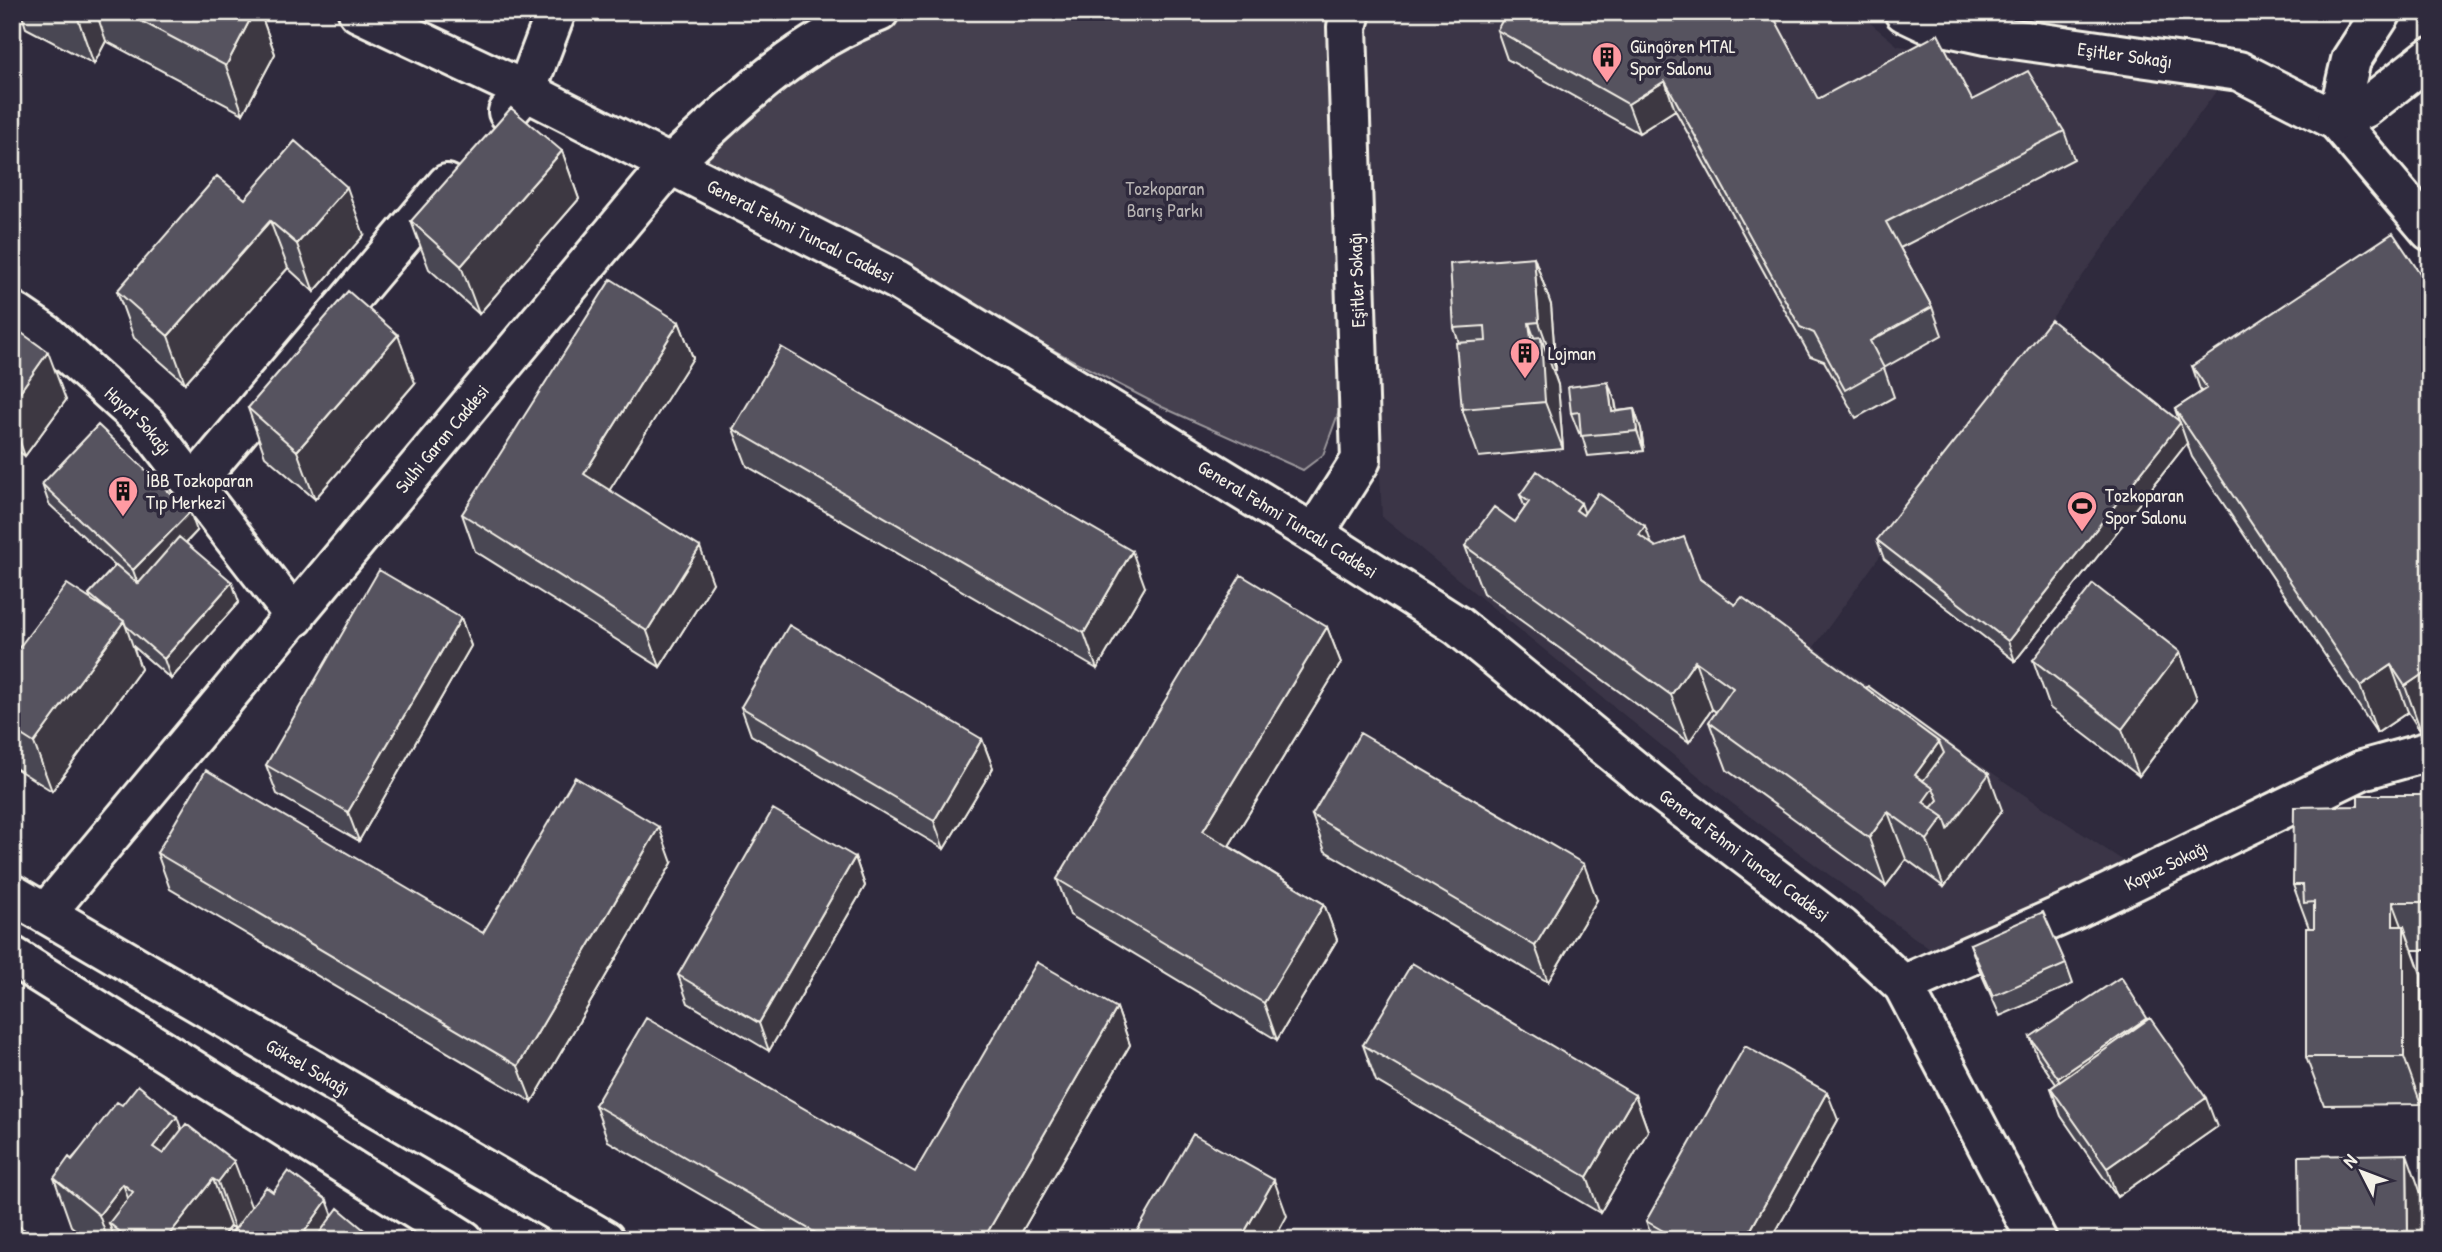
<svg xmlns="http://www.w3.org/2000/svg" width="2442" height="1252" viewBox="0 0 2442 1252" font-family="'Patrick Hand',sans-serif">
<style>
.built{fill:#3b3647}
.green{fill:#454050;stroke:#9c989c;stroke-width:2}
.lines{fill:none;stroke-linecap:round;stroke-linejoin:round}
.minor-casing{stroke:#f4f1e8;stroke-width:44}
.minor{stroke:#2f2a3d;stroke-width:38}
.wall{fill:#4a4752;stroke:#f4f1e8;stroke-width:2}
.shaded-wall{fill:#3c3942;stroke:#f4f1e8;stroke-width:2}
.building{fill:#56525f;stroke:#f4f1e8;stroke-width:2}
.labels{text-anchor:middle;stroke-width:7;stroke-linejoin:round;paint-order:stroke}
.poi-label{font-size:19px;fill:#f4f1e8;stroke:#2f2a3d;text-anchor:start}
.street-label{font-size:19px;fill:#f4f1e8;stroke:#2f2a3d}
.park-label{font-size:19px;fill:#b7b3b3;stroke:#2f2a3d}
</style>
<rect width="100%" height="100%" fill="#2f2a3d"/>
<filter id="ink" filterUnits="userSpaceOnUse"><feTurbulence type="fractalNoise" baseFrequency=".0143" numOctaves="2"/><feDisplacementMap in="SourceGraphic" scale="14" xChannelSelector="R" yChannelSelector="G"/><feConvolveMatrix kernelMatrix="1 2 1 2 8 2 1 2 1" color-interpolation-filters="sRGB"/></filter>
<g filter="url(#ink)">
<path class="built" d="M1362 12H1857L1898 46 2222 83 1814 647 2008 784 2137 870 1942 958 1733 804 1382 517 1358 23Z"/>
<path class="green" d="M881 12H1347L1342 403 1323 455 1303 470 1162 407 680 155Z"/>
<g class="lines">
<g class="minor-casing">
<g id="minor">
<path id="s1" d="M358 12 526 91 897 280 1314 534 1458 626 1660 791 1840 927 1903 985 2037 1240"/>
<path id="s2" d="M1904 12 1925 22 1985 35 2239 71 2337 121 2430 231"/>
<path d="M508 112 526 91 556 12"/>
<path d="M2337 121 2351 60 2382 12"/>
<path d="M2337 121 2365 108 2430 57"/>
<path id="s3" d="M12 311 46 334 146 424 295 617"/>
<path d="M193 485 447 184"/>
<path d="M1314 534 1361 460 1347 27 1351 12"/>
<path id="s4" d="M12 894 605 1240"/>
<path id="s5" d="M46 913 668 167C732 107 795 43 879 12"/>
<path d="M12 956 464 1240"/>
<path id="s6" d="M1903 985 2078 908 2362 770 2430 751"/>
</g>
</g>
<use href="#minor" class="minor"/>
</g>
<path class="wall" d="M21 12H260L275 54 243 114 106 41 94 64 26 28Z
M1497 30 1818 99 1972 100 2064 131 2074 159 1900 248 1932 307 1942 335 1884 368 1894 397 1856 418 1824 361 1810 356 1675 110 1639 133 1507 59Z
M562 151 579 199 479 314 429 269 411 221Z
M245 199 364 235 314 292 288 268 185 383 134 338 117 291Z
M1534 257 1551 305 1556 370H1553L1558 385 1563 449 1479 457 1462 409 1459 343 1454 328Z
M2430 288V729L2422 734 2408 712 2377 733 2192 457 2187 443 2015 661 1884 559 1877 540 2179 421 2175 409 2201 392 2192 366Z
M679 322 693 358 609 490 713 583 660 667 475 551 462 514Z
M12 326 66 400 25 456 12 447Z
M415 383 315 499 265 456 248 408Z
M1615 401 1617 411 1634 409 1641 429 1644 451 1588 456 1581 432 1579 433 1571 413Z
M733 429 1145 587 1097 669 747 466Z
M42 484 197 531 186 543 239 602 171 679 133 646 141 669 52 791 12 766V657L91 600 89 594 115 566 49 504Z
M1520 495 1584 513 1652 544 1700 579 2002 810 1944 887 1906 859 1886 886 1727 770 1709 722 1716 712 1712 709 1689 742 1483 593 1465 546 1515 522 1525 508Z
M461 618 471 646 359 841 277 794 266 765Z
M1327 627 1341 663 1229 846 1324 904 1337 940 1277 1040 1070 915 1057 879Z
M2180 652 2197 699 2139 776 2050 708 2033 660Z
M741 707 982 739 993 768 944 849 751 735Z
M2430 795V950H2412L2421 974V1104L2324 1105 2306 1057 2309 928 2293 885 2358 806Z
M1312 815 1597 900 1548 982 1325 851Z
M157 853 483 933 672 863 532 1102 170 889Z
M855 857 865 886 769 1051 688 1003 678 975Z
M1970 944 2066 964 2073 984 2000 1016 1977 964Z
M1117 1008 1130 1045 1017 1240H779L608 1141 595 1105 915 1172Z
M2030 1037 2217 1127 2117 1197 2061 1116 2051 1088 2056 1084 2037 1056Z
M1363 1045 1635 1095 1648 1131 1600 1213 1376 1081Z
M122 1105 251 1207 273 1192 333 1215 376 1240H227L234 1229 230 1226 220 1240H88L71 1226 54 1178Z
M1838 1120 1771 1240H1653L1646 1221Z"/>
<path class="shaded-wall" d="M79 12H96L106 41 94 64 77 16Z
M254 12H260L275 54 243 114 226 66Z
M1665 81 1675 110 1639 133 1628 104Z
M562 151 579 199 479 314 461 266Z
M347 187 364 235 314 292 297 244Z
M270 221 288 268 185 383 168 336Z
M1534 257 1551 305 1556 370 1539 322Z
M679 322 693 358 597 510 584 474Z
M1529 323 1542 359 1541 337 1558 385 1563 449 1545 402 1531 338Z
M398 335 415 383 315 499 297 451Z
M48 352 66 400 25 456 12 420V403Z
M1608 382 1615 401 1619 432 1612 412Z
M1634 409 1641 429 1644 451 1637 431Z
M2180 423 2187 443 2015 661 2008 641Z
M1581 503 1598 550 1576 510Z
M190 512 197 531 140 590 133 570Z
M1645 526 1663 574 1639 535Z
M700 547 713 583 660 667 647 631Z
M1132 551 1145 587 1097 669 1084 633Z
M232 582 239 602 171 679 164 659Z
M461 618 471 646 359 841 348 812Z
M124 621 141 669 52 791 34 743Z
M1327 627 1341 663 1216 867 1203 831Z
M2180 652 2197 699 2139 776 2122 729Z
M1695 661 1712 709 1689 742 1671 695Z
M2391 665 2408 712 2377 733 2360 686Z
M2430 669V729L2422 734 2405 686Z
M982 739 993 768 944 849 934 821Z
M1939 742 1989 774 2002 810 1944 887 1927 840V813L1915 775Z
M1888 812 1906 859 1886 886 1869 838Z
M659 827 672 863 532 1102 518 1066Z
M855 857 865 886 769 1051 759 1023Z
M1584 864 1597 900 1548 982 1535 946Z
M2393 902 2404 931V926L2421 974V1104L2404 1057 2393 926Z
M1324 904 1337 940 1277 1040 1264 1003Z
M1117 1008 1130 1045 1017 1240H983Z
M2147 1018 2065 1098 2058 1078Z
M1827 1092 1838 1120 1771 1240H1745Z
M1635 1095 1648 1131 1600 1213 1587 1177Z
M2206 1098 2217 1127 2117 1197 2107 1168Z
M177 1117 194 1164 170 1195 153 1147Z
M2407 1154 2424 1202V1240H2408Z
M234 1161 252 1209 235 1230 218 1182Z
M213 1179 230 1226 220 1240H171L169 1235Z
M1274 1180 1287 1216 1274 1240H1240Z
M123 1184 140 1232 109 1223 115 1240H108L99 1215Z
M327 1200 342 1240H309L305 1231Z
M24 1230 27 1240H17Z"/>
<path class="building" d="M70 12H79L77 16Z
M124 12H254L226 66Z
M1507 12H1771L1818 99 1938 34 1972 100 2028 71 2064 131 1886 222 1932 307 1870 341 1884 368 1845 390 1814 333 1800 327 1665 81 1628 104 1497 30Z
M511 108 562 151 461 266 411 221Z
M295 141 347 187 297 244 270 221 168 336 117 291 217 176 245 199Z
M2393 233 2430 288V669L2405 686 2391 665 2360 686 2175 409 2207 388 2192 366Z
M1534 257 1539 322 1529 323 1531 338 1541 337 1545 402 1462 409 1456 343 1486 341 1485 326 1454 328 1450 264Z
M611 279 679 322 584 474 700 547 647 631 462 514Z
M348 291 398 335 297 451 248 408Z
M2051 320 2179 421 2180 423 2008 641 1877 540Z
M12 326 48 352 12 403Z
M781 347 1132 551 1084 633 733 429Z
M1608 382 1612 412 1634 409 1637 431 1581 436 1579 412 1571 413 1568 387Z
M98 425 190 512 133 570 42 484Z
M1537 471 1581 503 1576 510 1583 515 1598 493 1645 526 1639 535 1656 547 1684 537 1700 579 1735 605 1742 597 1939 742 1915 775 1933 788 1923 802 1944 817 1927 840 1888 812 1869 838 1709 722 1733 688 1695 661 1671 695 1465 546 1494 507 1515 522 1529 502 1520 495Z
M179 537 232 582 164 659 126 626 124 621 109 611 89 594 116 565 138 584Z
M379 570 461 618 348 812 266 765Z
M1241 575 1327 627 1203 831 1324 904 1264 1003 1057 879Z
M67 584 124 621 34 743 12 729V657Z
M2093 584 2180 652 2122 729 2033 660Z
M789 625 982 739 934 821 741 707Z
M1868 686 1989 774 1948 829 1944 817 1931 808 1938 800 1933 788 1923 781 1944 753 1939 742 1866 688Z
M1360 733 1584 864 1535 946 1312 815Z
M206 770 483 933 575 777 659 827 518 1066 157 853Z
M2358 795H2430V902H2393V926H2404V1057H2306V928H2314V902L2304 903 2303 885H2293L2294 807 2358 806Z
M773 809 855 857 759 1023 678 975Z
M2043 912 2066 964 1993 996 1970 944Z
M1037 962 1117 1008 983 1240H828L595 1105 646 1018 915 1172Z
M1412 963 1635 1095 1587 1177 1363 1045Z
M2121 977 2147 1018 2058 1078 2030 1037Z
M2150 1018 2206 1098 2107 1168 2051 1088Z
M1745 1046 1827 1092 1745 1240H1679L1646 1221Z
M138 1085 177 1117 153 1147 163 1154 186 1124 234 1161 218 1182 213 1179 169 1235 173 1238 171 1240H130L109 1223 133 1192 123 1184 99 1215 54 1178 69 1157 72 1160 117 1102 122 1105Z
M1193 1134 1274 1180 1240 1240H1132Z
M2407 1154 2408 1240H2300L2299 1156Z
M288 1171 327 1200 305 1231 315 1239 338 1208 375 1239 374 1240H227L266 1187 273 1192Z
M12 1221 24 1230 17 1240H12Z"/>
</g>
<defs>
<g id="building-pin" transform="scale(1.575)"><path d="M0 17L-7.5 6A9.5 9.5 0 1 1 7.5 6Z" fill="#ff9aa2" stroke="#2f2a3d"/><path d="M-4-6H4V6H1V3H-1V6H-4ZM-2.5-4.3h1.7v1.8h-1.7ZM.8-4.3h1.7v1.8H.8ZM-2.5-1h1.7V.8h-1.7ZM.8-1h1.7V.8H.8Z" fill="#111"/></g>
<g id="stadium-pin" transform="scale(1.575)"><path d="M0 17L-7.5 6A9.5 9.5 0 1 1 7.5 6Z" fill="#ff9aa2" stroke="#2f2a3d"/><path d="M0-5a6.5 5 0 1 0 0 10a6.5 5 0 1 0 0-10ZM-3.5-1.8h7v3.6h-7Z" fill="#111"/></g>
</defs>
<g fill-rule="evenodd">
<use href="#building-pin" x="1607" y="57"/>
<use href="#building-pin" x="1525" y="353"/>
<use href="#building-pin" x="123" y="491"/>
<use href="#stadium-pin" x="2082" y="506"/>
</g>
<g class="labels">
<g class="poi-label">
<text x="1630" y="53">Güngören MTAL<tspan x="1630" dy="22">Spor Salonu</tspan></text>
<text x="1548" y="360">Lojman</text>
<text x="146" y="487">İBB Tozkoparan<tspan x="146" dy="22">Tıp Merkezi</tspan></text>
<text x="2105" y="502">Tozkoparan<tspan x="2105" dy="22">Spor Salonu</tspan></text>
</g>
<g class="street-label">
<text dy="7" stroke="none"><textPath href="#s2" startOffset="226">Eşitler Sokağı</textPath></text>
<text dy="7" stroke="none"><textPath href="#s1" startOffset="494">General Fehmi Tuncalı Caddesi</textPath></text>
<text transform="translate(1356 280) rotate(-92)" y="7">Eşitler Sokağı</text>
<text dy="7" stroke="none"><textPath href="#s3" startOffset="168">Hayat Sokağı</textPath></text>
<text dy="7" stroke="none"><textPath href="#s5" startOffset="618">Sulhi Garan Caddesi</textPath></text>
<text dy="7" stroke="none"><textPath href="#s1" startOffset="1060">General Fehmi Tuncalı Caddesi</textPath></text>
<text dy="7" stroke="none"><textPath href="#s1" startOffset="1628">General Fehmi Tuncalı Caddesi</textPath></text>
<text dy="7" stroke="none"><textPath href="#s6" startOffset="289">Kopuz Sokağı</textPath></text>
<text dy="7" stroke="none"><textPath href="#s4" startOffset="343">Göksel Sokağı</textPath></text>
</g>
<g class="park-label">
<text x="1165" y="195">Tozkoparan<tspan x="1165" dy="22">Barış Parkı</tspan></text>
</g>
</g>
<rect width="2442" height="1252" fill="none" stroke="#2f2a3d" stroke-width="42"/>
<rect x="21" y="21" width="2400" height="1210" fill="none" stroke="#f4f1e8" stroke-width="2.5" filter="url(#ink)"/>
<g transform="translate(2362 1172) rotate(312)" stroke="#2f2a3d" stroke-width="5" paint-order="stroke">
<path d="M0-5L12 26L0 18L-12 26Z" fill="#f4f1e8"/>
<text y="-10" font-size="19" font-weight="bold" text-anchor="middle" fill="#f4f1e8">N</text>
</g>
</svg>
